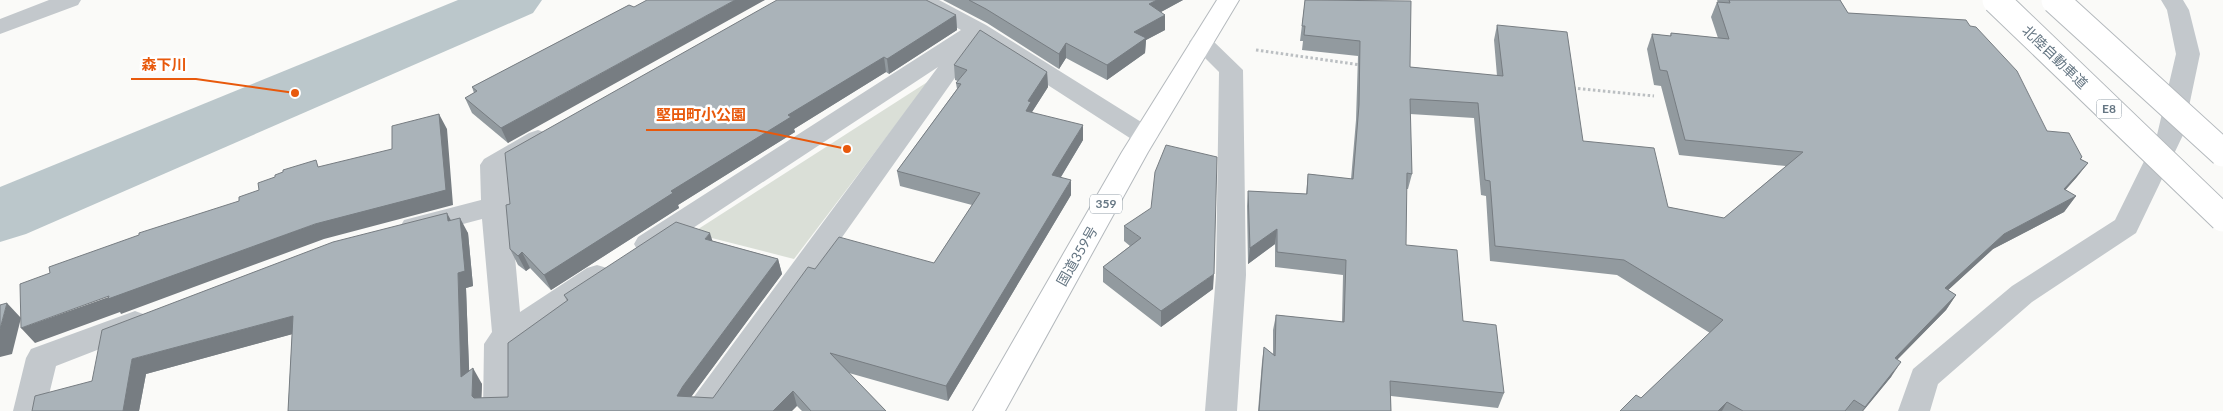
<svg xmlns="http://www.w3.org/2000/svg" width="2223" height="411" viewBox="0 0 2223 411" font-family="Lato,'Noto Sans JP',sans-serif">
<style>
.green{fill:#dadfd7}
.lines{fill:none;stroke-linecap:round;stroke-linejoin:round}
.river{fill:#bbc7cb;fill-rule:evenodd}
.highway-casing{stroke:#b4b9bd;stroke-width:2}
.path{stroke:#bbbfc2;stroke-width:3;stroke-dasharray:2.5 2.5;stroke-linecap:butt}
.minor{fill:#c3c8cc;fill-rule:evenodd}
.highway{fill:#fff;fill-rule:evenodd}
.highway-bridge-casing{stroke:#b4b9bd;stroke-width:29;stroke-linecap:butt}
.highway-bridge{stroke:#fff;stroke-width:27}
.wall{fill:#929a9f}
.shaded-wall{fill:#777d82}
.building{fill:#aab3b9;stroke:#777d82}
.labels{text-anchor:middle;stroke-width:5;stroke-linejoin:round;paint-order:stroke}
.shield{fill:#fff;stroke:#939fa8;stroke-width:1}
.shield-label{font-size:12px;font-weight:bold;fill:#657683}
.street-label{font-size:14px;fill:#657683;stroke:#fff}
.leader{fill:none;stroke:#e8590c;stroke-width:2}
.callout-dot{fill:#e8590c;stroke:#fff;stroke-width:2}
.callout-label{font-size:15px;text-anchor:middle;font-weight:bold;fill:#e8590c;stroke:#fff;stroke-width:5;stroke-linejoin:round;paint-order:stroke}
</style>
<rect width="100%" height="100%" fill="#fafaf8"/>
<path class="green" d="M929 81 794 259 692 233Z"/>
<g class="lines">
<path class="river" d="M458 0H542L533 13 26 234 0 242V187Z"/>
<g class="highway-casing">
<path id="highway" d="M1217 0H1239L1148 152 1005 411H973L1122 152Z"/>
</g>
<path class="path" d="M1256 50 1361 65
M1573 88 1654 96"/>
<path class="minor" d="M49 0H81L78 5 0 34V19Z
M911 0H939L986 25 1154 130 1158 136 1154 142 1145 144 1136 142 978 40 980 43 976 48 719 411H685L690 402 938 67 658 251 648 254 638 251 634 244 638 237 961 30 914 5Z
M2161 0H2183L2189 10 2200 54 2183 135 2136 233 2032 302 1938 384 1930 411H1898L1913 369 2012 286 2115 220 2157 135 2176 54 2167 10Z
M1201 35 1209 37 1243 70 1246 275 1237 411H1205L1216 275 1219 72 1189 42 1193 37Z
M538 130 547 133 551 139 547 145 507 169 520 312 587 268 597 265 607 268 612 276 607 284 514 347 515 411H483L484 344 492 332 482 219 414 237 404 234 400 227 404 220 481 200 480 165 484 159 529 133Z
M135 311 146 315 150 323 146 331 56 366 45 411H13L26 358 31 349Z"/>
<use href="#highway" class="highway"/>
<g class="highway-bridge-casing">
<path id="highway-bridge" d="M1996 0 2223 218
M2055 0 2223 153"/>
</g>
<use href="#highway-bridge" class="highway-bridge"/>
</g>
<path class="wall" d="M943 0H1183L1161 12 1165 30 1146 40 1145 53 1107 80 1066 58 1059 69 987 23Z
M1305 0 1410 67 1497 76 1494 40 1497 25 1583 141 1668 207 1724 218 1786 166 1679 155 1661 86 1654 85 1647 49 1652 34 1670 36 1671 33 1718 38 1711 17 1717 2H1718L1717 0H1840L1848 13 1970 26 2047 131 2082 157 2081 159 2088 163 2076 178 2065 190 2076 196 2064 212 1993 249 1948 290 1956 295 1946 310 1897 360 1891 377 1863 411H1620L1641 398 1710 333 1617 275 1490 261 1486 196 1481 195 1474 118 1410 114 1412 174 1408 189H1406V245L1463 321 1504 393 1498 408 1391 396V411H1258L1262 362 1264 347 1273 354V330L1276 315 1342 322 1343 275 1275 267V244L1248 264 1247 206 1248 191 1306 194 1308 174 1351 179 1356 120 1358 56 1302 50 1303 41H1300Z
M629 5 508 143 472 113 465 98 474 93 472 87Z
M956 15 957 30 889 74 886 72 794 129 795 132 678 205 679 208 551 290 530 268 526 271 518 265 510 249V204Z
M954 65 1047 72 1048 87 1032 112 1083 140 1061 177 1071 195 948 401 849 373 886 411H802L797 406 288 411 292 334 146 374 139 411H32L92 381 451 220 468 233 473 286 466 288 469 371 482 384 481 398 508 397 567 301 564 295 713 241 778 259 782 274 691 397 713 398 815 269 934 263 972 205 900 186 897 171 957 89 956 83 958 81 955 80Z
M1124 226 1213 289 1161 327 1103 282V267L1130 246 1124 241Z"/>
<path class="shaded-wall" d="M735 0H765L508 143 501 128Z
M1157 0H1183L1148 19 1149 4Z
M956 15 957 30 889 74 887 59Z
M1165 15V30L1146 40 1145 53 1107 80V65L1134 32Z
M1066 43V58L1059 69V54Z
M884 57 886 72 794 129 795 132 678 205 679 208 551 290 544 275 671 191 788 115Z
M1047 72 1048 87 1032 112 1026 111 1028 101Z
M439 114 447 129 453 205 324 239 121 314 120 312 35 343 21 328 315 224Z
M1083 125V140L1053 190 1052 175Z
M2088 163 2076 178 2053 204 2064 189Z
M1071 180V195L948 401 946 386Z
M2076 196 2064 212 1993 249 1934 303 1945 288 2004 234Z
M447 213 455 228 448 221Z
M460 218 468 233 473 286 466 288 470 392 461 377 458 273Z
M1277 229 1275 244 1248 264 1250 248Z
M710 233 715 249 705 239Z
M522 252 530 268 526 271 518 256Z
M778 259 782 274 688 401 677 396 683 386Z
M1214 274 1213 289 1161 327V311Z
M1956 295 1946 310 1884 373 1895 358Z
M7 303 21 318 12 354 0 357V329Z
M293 316 304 331 146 374 139 411H123L132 359Z
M1901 362 1891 377 1863 411H1862Z
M473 368 482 384 481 411 472 396Z
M793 391 797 406 792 411H773Z
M1727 402 1722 411H1718Z"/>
<path class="building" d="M647 0H735L501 128 465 98 477 91 472 87 629 5 634 7Z
M777 0H926L956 15 887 59 884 57 788 115 791 117 671 191 673 193 544 275 522 252 518 256 510 249 506 205 510 204 505 153Z
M969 0H1157L1149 4 1165 15 1134 32 1146 38 1107 65 1066 43 1059 54 986 9Z
M1305 0 1411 1 1410 67 1503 76 1497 25 1567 32 1583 141 1654 148 1668 207 1724 218 1803 152 1685 140 1667 71 1660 70 1652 34 1671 36V33L1729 39 1717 2 1730 3 1729 0H1840L1848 13 1966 20 1970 26 1976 27 2017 71 2047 131 2069 133 2082 157 2080 159 2088 163 2064 189 2076 196 2004 234 1945 288 1956 295 1895 358 1901 362 1865 407 1854 400 1845 411H1743L1727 402 1718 411H1620L1636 395 1641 398 1723 320 1624 260 1495 246 1490 181 1485 180 1478 103 1410 99 1412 174 1407 173 1406 245 1457 250 1463 321 1496 325 1504 393 1390 381 1391 411H1259L1264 347 1275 356 1276 315 1344 322 1346 260 1277 252V229L1250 248 1248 191 1307 194 1308 174 1353 179 1359 105 1360 41 1304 35 1305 26H1302Z
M980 30 1047 72 1028 101 1031 102 1026 111 1083 125 1052 175 1071 180 946 386 830 353 886 411H811L793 391 773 411H288L293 316 132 359 123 411H32L35 396 92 381 102 330 333 242 447 213 448 221 460 218 465 271 458 273 461 377 473 368 472 396 474 398 508 397V343L568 300 564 295 676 222 710 233 705 239 778 259 683 386 677 396 713 398 808 267 815 269 839 237 934 263 980 193 897 171 961 84 956 83 967 70 954 65Z
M439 114 446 190 315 224 108 299 109 296 21 328 20 284 50 273 49 267 139 235V233L239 201V197L259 190 258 183 275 177V175L283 172V170L316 160 318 167 392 149V126Z
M1166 145 1217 157 1214 274 1161 311 1103 267 1141 238 1124 226 1151 208 1155 172Z
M7 303 0 329V305Z"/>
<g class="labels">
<g class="shield">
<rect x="2096.5" y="99.5" width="25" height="19" rx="4"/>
<rect x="1090" y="194.5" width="32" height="19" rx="4"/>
</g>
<g class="shield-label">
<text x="2109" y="113">E8</text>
<text x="1106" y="208">359</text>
</g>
<g class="street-label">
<text transform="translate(2055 57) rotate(44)" y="5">北陸自動車道</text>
<text transform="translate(1077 256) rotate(-60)" y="5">国道359号</text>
</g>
</g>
<path class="leader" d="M295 93L196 79H131M847 149L756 130H646"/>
<g class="callout-dot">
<circle cx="295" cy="93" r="5"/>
<circle cx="847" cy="149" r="5"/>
</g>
<g class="callout-label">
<text x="164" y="70">森下川</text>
<text x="701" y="120">堅田町小公園</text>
</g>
</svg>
